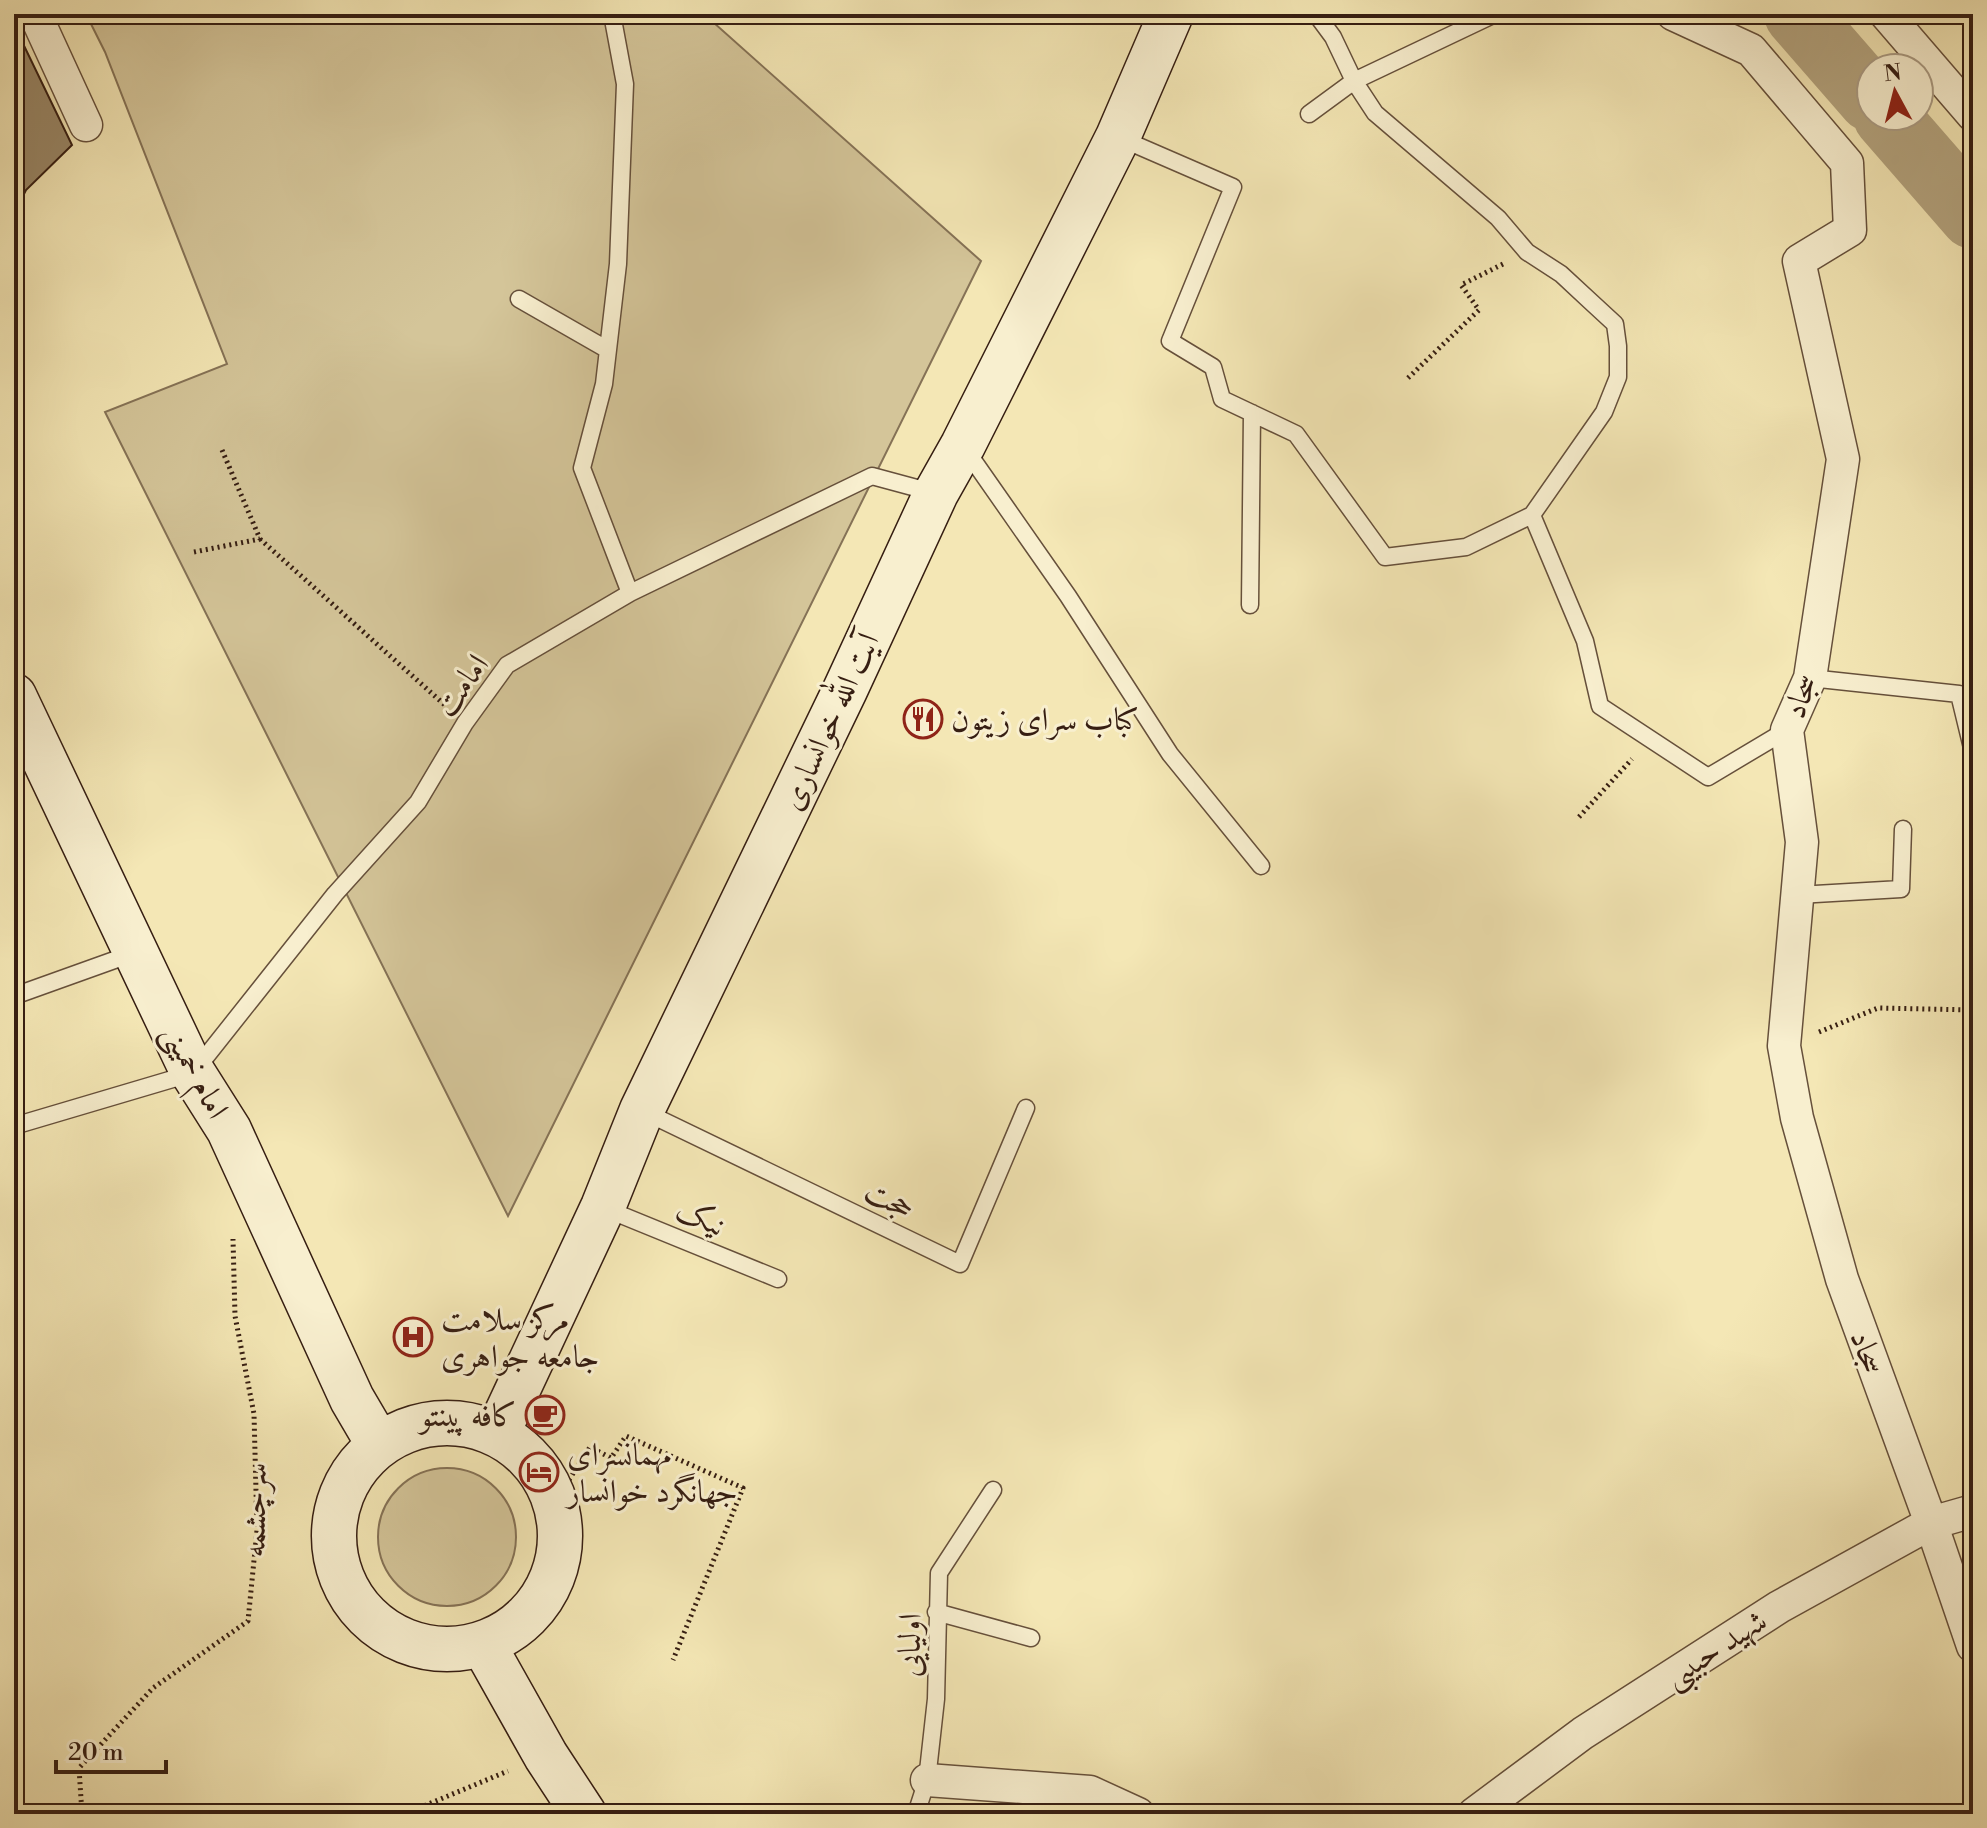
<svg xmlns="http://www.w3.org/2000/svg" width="1987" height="1828" viewBox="0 0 1987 1828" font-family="'Libre Bodoni',Amiri,serif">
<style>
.green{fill:#d4c599;stroke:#857256;stroke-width:2}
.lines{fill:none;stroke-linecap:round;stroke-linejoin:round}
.river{stroke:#b3a37e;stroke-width:66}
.building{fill:#998767;stroke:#361e12;stroke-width:2}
.lane-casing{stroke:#66503b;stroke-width:19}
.street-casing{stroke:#66503b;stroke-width:35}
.secondary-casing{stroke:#361e12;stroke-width:47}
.path{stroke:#361e12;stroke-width:5;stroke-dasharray:2 4;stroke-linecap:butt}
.lane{stroke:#f8efcf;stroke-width:16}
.street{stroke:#f8efcf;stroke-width:32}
.secondary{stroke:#f8efcf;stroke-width:44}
.labels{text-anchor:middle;stroke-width:6;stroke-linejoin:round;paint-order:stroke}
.street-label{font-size:32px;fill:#361e12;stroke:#f8efcf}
.poi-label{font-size:32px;fill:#361e12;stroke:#f8efcf;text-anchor:start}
</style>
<rect width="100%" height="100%" fill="#f4e7b5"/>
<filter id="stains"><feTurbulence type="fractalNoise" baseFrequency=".0025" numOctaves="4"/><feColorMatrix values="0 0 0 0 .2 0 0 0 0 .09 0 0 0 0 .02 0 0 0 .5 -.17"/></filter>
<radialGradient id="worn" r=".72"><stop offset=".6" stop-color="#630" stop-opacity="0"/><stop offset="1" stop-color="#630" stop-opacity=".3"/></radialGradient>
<path class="green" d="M86 14H704L981 261 508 1216 105 412 227 364 105 52Z
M378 1537a69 69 0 1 1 138 0a69 69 0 1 1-138 0Z"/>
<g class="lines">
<path class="river" d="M1797 14 1871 99
M1886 116 1973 216"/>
</g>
<path class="building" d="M14 25 72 145 26 190 14 214Z"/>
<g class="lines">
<g class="lane-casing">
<path id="lane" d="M612 14 625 84 618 264 604 384 582 468 630 593
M1309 114 1354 81 1495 14
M1120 138 1233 187 1170 341 1213 367 1222 399 1296 434 1385 557 1466 547 1532 515 1604 412 1618 377V346L1615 324 1589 300 1561 274 1527 252 1498 218 1375 113 1354 81 1333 37 1316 14
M519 299 608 350
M966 450 1068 596 1170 754 1261 866
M1532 515 1585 641 1600 706 1708 777 1787 730
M1250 605 1252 413
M1810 678 1959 694 1973 752
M1798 895 1901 889 1903 829
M14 996 134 953
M643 1111 960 1264 1026 1108
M14 1126 193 1073 335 894 418 802 465 723 507 665 630 593 872 476 935 493
M604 1208 778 1279
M936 1612 1031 1638
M916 1814 927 1780 936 1699 939 1573 993 1490"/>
</g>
<g class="street-casing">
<path id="street" d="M35 14 86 125
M1673 14 1751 50 1847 163 1850 230 1799 261 1843 459 1810 678 1787 730 1802 842 1784 1046 1797 1118 1842 1279 1931 1523 1973 1646
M1886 14 1973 115
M927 1780 1090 1792 1138 1814
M1474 1814 1583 1733 1779 1607 1931 1523 1973 1511"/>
</g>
<g class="secondary-casing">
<path id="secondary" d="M14 696 193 1073 229 1130 352 1399 379 1445
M334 1536a113 113 0 1 1 226 0a113 113 0 1 1-226 0Z
M497 1434 603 1207 642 1110 845 690 936 493 963 445 1118 137 1171 14
M483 1644 546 1756 584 1814"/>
</g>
<path class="path" d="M1408 378 1479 310 1461 285 1505 263
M260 539 447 707
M194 552 260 539 222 450
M1579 817 1632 759
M1819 1032 1878 1008 1973 1010
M556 1500 590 1447 611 1458 626 1436 743 1488 673 1660
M419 1808 508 1771
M82 1814 79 1768 153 1688 248 1621 257 1530 254 1414 235 1316 233 1239"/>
<use href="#lane" class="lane"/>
<use href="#street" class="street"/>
<use href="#secondary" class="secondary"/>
</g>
<defs>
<g id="restaurant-ring" transform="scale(2)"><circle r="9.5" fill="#f8efcf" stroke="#8f2418" stroke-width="1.5"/><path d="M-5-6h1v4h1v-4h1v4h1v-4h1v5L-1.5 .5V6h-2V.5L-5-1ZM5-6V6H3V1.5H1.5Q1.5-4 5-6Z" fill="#8f2418"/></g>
<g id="hospital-ring" transform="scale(2)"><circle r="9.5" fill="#f8efcf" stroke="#8f2418" stroke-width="1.5"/><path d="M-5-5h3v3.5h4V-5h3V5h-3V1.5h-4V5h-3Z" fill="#8f2418"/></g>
<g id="cafe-ring" transform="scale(2)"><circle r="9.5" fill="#f8efcf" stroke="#8f2418" stroke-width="1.5"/><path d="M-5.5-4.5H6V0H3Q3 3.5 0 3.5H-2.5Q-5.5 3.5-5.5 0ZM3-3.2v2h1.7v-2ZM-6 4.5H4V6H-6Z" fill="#8f2418"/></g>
<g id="hotel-ring" transform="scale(2)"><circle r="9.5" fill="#f8efcf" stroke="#8f2418" stroke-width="1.5"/><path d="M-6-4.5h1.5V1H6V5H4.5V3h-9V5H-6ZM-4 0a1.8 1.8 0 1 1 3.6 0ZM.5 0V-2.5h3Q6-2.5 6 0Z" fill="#8f2418"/></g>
</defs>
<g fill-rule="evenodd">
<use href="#restaurant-ring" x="923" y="719"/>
<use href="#hospital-ring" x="413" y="1337"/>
<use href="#cafe-ring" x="545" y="1415"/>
<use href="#hotel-ring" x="539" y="1472"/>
</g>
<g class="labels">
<g class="street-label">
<text transform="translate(461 685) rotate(-54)" y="11">امامت</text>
<text transform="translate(1800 696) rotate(-70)" y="11">سجاد</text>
<text transform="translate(829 721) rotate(-65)" y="11">آیت الله خوانساری</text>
<text transform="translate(196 1071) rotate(61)" y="11">امام خمینی</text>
<text transform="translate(890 1199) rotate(26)" y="11">حجت</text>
<text transform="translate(701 1217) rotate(22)" y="11">نیک</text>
<text transform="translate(1868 1352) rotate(70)" y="11">سجاد</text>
<text transform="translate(254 1510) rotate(-89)" y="11">سرچشمه</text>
<text transform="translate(909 1645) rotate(-89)" y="11">اولیایی</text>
<text transform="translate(1715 1648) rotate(-33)" y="11">شهید حبیبی</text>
</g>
<g class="poi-label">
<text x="951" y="730">کباب سرای زیتون</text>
<text x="441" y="1330">مرکز سلامت<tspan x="441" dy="37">جامعه جواهری</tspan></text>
<text x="517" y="1426" text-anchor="end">کافه پینتو</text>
<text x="567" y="1465">مهمانسرای<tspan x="567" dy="37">جهانگرد خوانسار</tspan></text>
</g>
</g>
<rect width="1987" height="1828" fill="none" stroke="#f4e7b5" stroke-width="48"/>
<rect x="16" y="16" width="1955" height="1796" fill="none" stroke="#361e12" stroke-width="4"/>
<rect x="24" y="24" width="1939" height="1780" fill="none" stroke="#361e12" stroke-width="2"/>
<g transform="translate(1895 92) rotate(353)"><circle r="38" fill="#f8efcf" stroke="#aa9b83" stroke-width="2"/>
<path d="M0-6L14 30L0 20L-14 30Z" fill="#8f2418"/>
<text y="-12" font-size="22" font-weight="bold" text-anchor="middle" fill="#361e12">N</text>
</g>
<path d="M56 1760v12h110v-12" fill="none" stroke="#361e12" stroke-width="4"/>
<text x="68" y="1760" font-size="24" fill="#361e12" stroke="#f8efcf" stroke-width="6" paint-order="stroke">20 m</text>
<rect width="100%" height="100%" filter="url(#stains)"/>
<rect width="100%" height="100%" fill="url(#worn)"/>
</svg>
